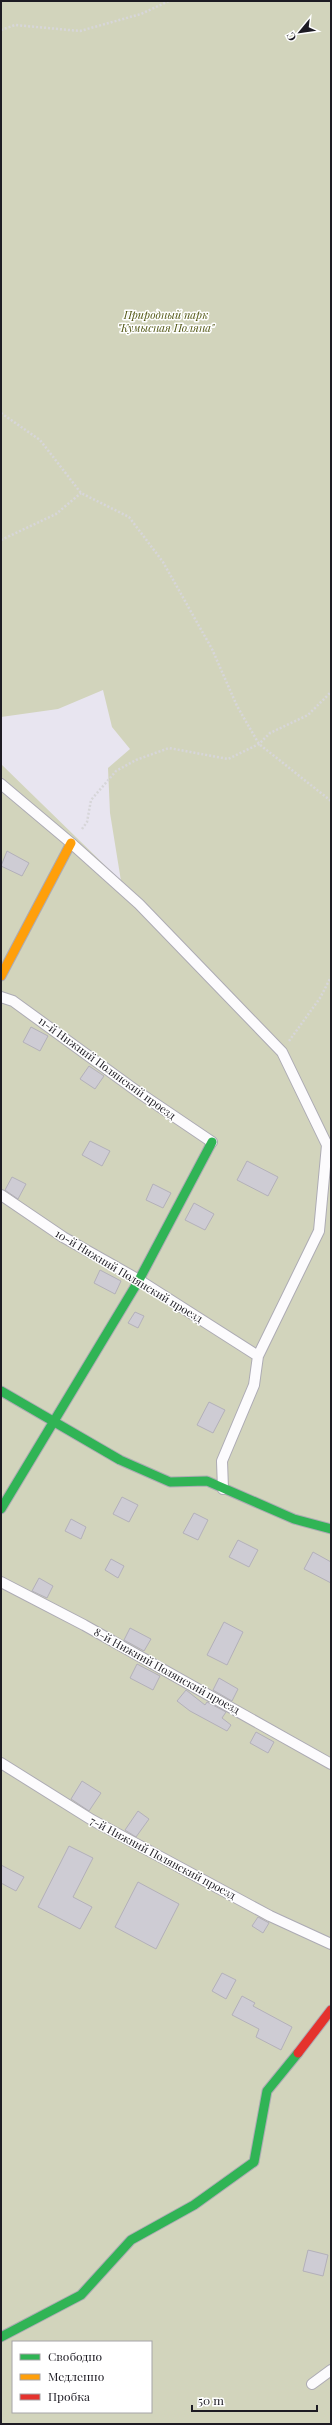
<svg xmlns="http://www.w3.org/2000/svg" width="332" height="2425" viewBox="0 0 332 2425" font-family="'Playfair Display',serif">
<style>
.green{fill:#d2d4bc;fill-rule:evenodd}
.building{fill:#ceccd4;stroke:#b3b0b9}
.lines{fill:none;stroke-linecap:round;stroke-linejoin:round}
.lane-casing{stroke:#adabb4;stroke-width:12}
.fast-casing{stroke:#adabb4;stroke-width:11}
.slow-casing{stroke:#adabb4;stroke-width:11}
.jam-casing{stroke:#adabb4;stroke-width:11}
.path{stroke:#d7d6d9;stroke-width:2.5;stroke-dasharray:2 2;stroke-linecap:butt}
.lane{stroke:#fcfbfd;stroke-width:10}
.fast{stroke:#30b455;stroke-width:9}
.slow{stroke:#ff9f0a;stroke-width:9}
.jam{stroke:#e5322d;stroke-width:9}
.labels{text-anchor:middle;stroke-width:3;stroke-linejoin:round;paint-order:stroke}
.park-label{font-size:11px;font-style:italic;fill:#525714;stroke:#fff}
.street-label{font-size:11px;fill:#1d1b23;stroke:#fff}
</style>
<rect width="100%" height="100%" fill="#e8e5f0"/>
<path class="green" d="M1 1H331V2424H1V764L121 881 110 813 108 768 130 749 112 727 103 690 58 709 1 717ZM13 2342H151V2412H13Z"/>
<path class="building" d="M7 851 29 863 22 876 1 866Z
M31 1027 48 1036 40 1051 23 1042Z
M89 1066 104 1076 95 1089 80 1079Z
M90 1141 110 1151 102 1166 82 1155Z
M247 1161 278 1177 268 1196 237 1180Z
M12 1177 26 1184 18 1199 5 1190Z
M153 1184 171 1193 163 1208 146 1200Z
M194 1203 214 1214 205 1230 185 1220Z
M100 1270 121 1281 115 1294 94 1283Z
M135 1312 144 1316 138 1328 128 1323Z
M209 1402 225 1410 213 1433 197 1425Z
M122 1497 138 1505 129 1522 113 1514Z
M194 1513 208 1520 198 1540 183 1533Z
M71 1519 86 1527 81 1539 65 1531Z
M238 1540 258 1550 249 1567 229 1557Z
M313 1552 331 1562V1583L304 1569Z
M111 1559 124 1566 118 1578 105 1570Z
M39 1578 53 1586 47 1598 32 1591Z
M224 1622 243 1632 227 1665 207 1655Z
M130 1628 151 1639 144 1651 124 1640Z
M137 1664 160 1676 153 1690 130 1678Z
M219 1678 238 1689 232 1701 213 1690Z
M186 1690 205 1705 207 1702 226 1712 222 1718 231 1725 227 1731 190 1711 177 1701Z
M256 1732 274 1742 268 1753 250 1743Z
M82 1781 101 1793 89 1811 71 1799Z
M138 1811 149 1819 136 1837 125 1830Z
M69 1846 93 1858 73 1897 92 1907 80 1929 38 1907Z
M1 1865 24 1877 16 1891 1 1883Z
M138 1882 179 1904 156 1949 115 1927Z
M258 1917 269 1923 263 1933 252 1926Z
M222 1973 236 1980 226 1999 212 1991Z
M242 1996 255 2003 253 2006 292 2027 281 2050 256 2037 259 2029 232 2015Z
M308 2250 328 2255 323 2276 303 2271Z"/>
<g class="lines">
<g class="lane-casing">
<path id="lane" d="M1 784 71 843 139 904 282 1052 327 1145 319 1231 258 1356 254 1385 222 1461 223 1489
M1 997 13 1001 138 1092 212 1142
M1 1195 63 1237 139 1280 258 1356
M1 1582 84 1625 331 1764
M1 1763 92 1820 270 1916 331 1944
M312 2384 331 2370"/>
</g>
<g class="fast-casing">
<path id="fast" d="M1 1391 120 1460 170 1482 207 1481 294 1519 331 1529
M1 1509 139 1280 212 1142
M1 2337 81 2295 131 2240 194 2205 254 2162 267 2091 298 2053"/>
</g>
<g class="slow-casing">
<path id="slow" d="M1 976 71 843"/>
</g>
<g class="jam-casing">
<path id="jam" d="M298 2053 331 2010"/>
</g>
<path class="path" d="M1 30 15 25 80 31 141 14 169 1
M1 413 40 440 81 493 129 517 163 562 212 649 237 706 259 744 331 801
M1 540 56 514 81 493
M82 829 87 822 91 800 116 771 136 760 169 748 228 759 259 744 270 733 308 715 331 692
M289 1041 320 998 331 977"/>
<use href="#lane" class="lane"/>
<use href="#fast" class="fast"/>
<use href="#slow" class="slow"/>
<use href="#jam" class="jam"/>
</g>
<g class="labels">
<g class="park-label">
<text x="166" y="319">Природный парк<tspan x="166" dy="13">"Кумысная Поляна"</tspan></text>
</g>
<g class="street-label">
<text transform="translate(107 1068) rotate(36)" y="4">11-й Нижний Полянский проезд</text>
<text transform="translate(129 1276) rotate(31)" y="4">10-й Нижний Полянский проезд</text>
<text transform="translate(167 1671) rotate(29)" y="4">8-й Нижний Полянский проезд</text>
<text transform="translate(163 1858) rotate(28)" y="4">7-й Нижний Полянский проезд</text>
</g>
</g>
<rect width="332" height="2425" fill="none" stroke="#1d1b23" stroke-width="4"/>
<rect x="12" y="2341" width="140" height="72" fill="#ffffff" stroke="#a5a4a7"/>
<rect x="20" y="2354" width="20" height="6" fill="#30b455" stroke="#a5a4a7"/>
<text x="48" y="2361" font-size="12" fill="#1d1b23">Свободно</text>
<rect x="20" y="2374" width="20" height="6" fill="#ff9f0a" stroke="#a5a4a7"/>
<text x="48" y="2381" font-size="12" fill="#1d1b23">Медленно</text>
<rect x="20" y="2394" width="20" height="6" fill="#e5322d" stroke="#a5a4a7"/>
<text x="48" y="2401" font-size="12" fill="#1d1b23">Пробка</text>
<g transform="translate(300 32) rotate(241)" stroke="#ffffff" stroke-width="3" paint-order="stroke">
<path d="M0-3L7 15L0 10L-7 15Z" fill="#1d1b23"/>
<text y="-6" font-size="11" font-weight="bold" text-anchor="middle" fill="#1d1b23">С</text>
</g>
<path d="M192 2405v6h125v-6" fill="none" stroke="#1d1b23" stroke-width="2"/>
<text x="198" y="2405" font-size="12" fill="#1d1b23" stroke="#ffffff" stroke-width="3" paint-order="stroke">50 m</text>
</svg>
